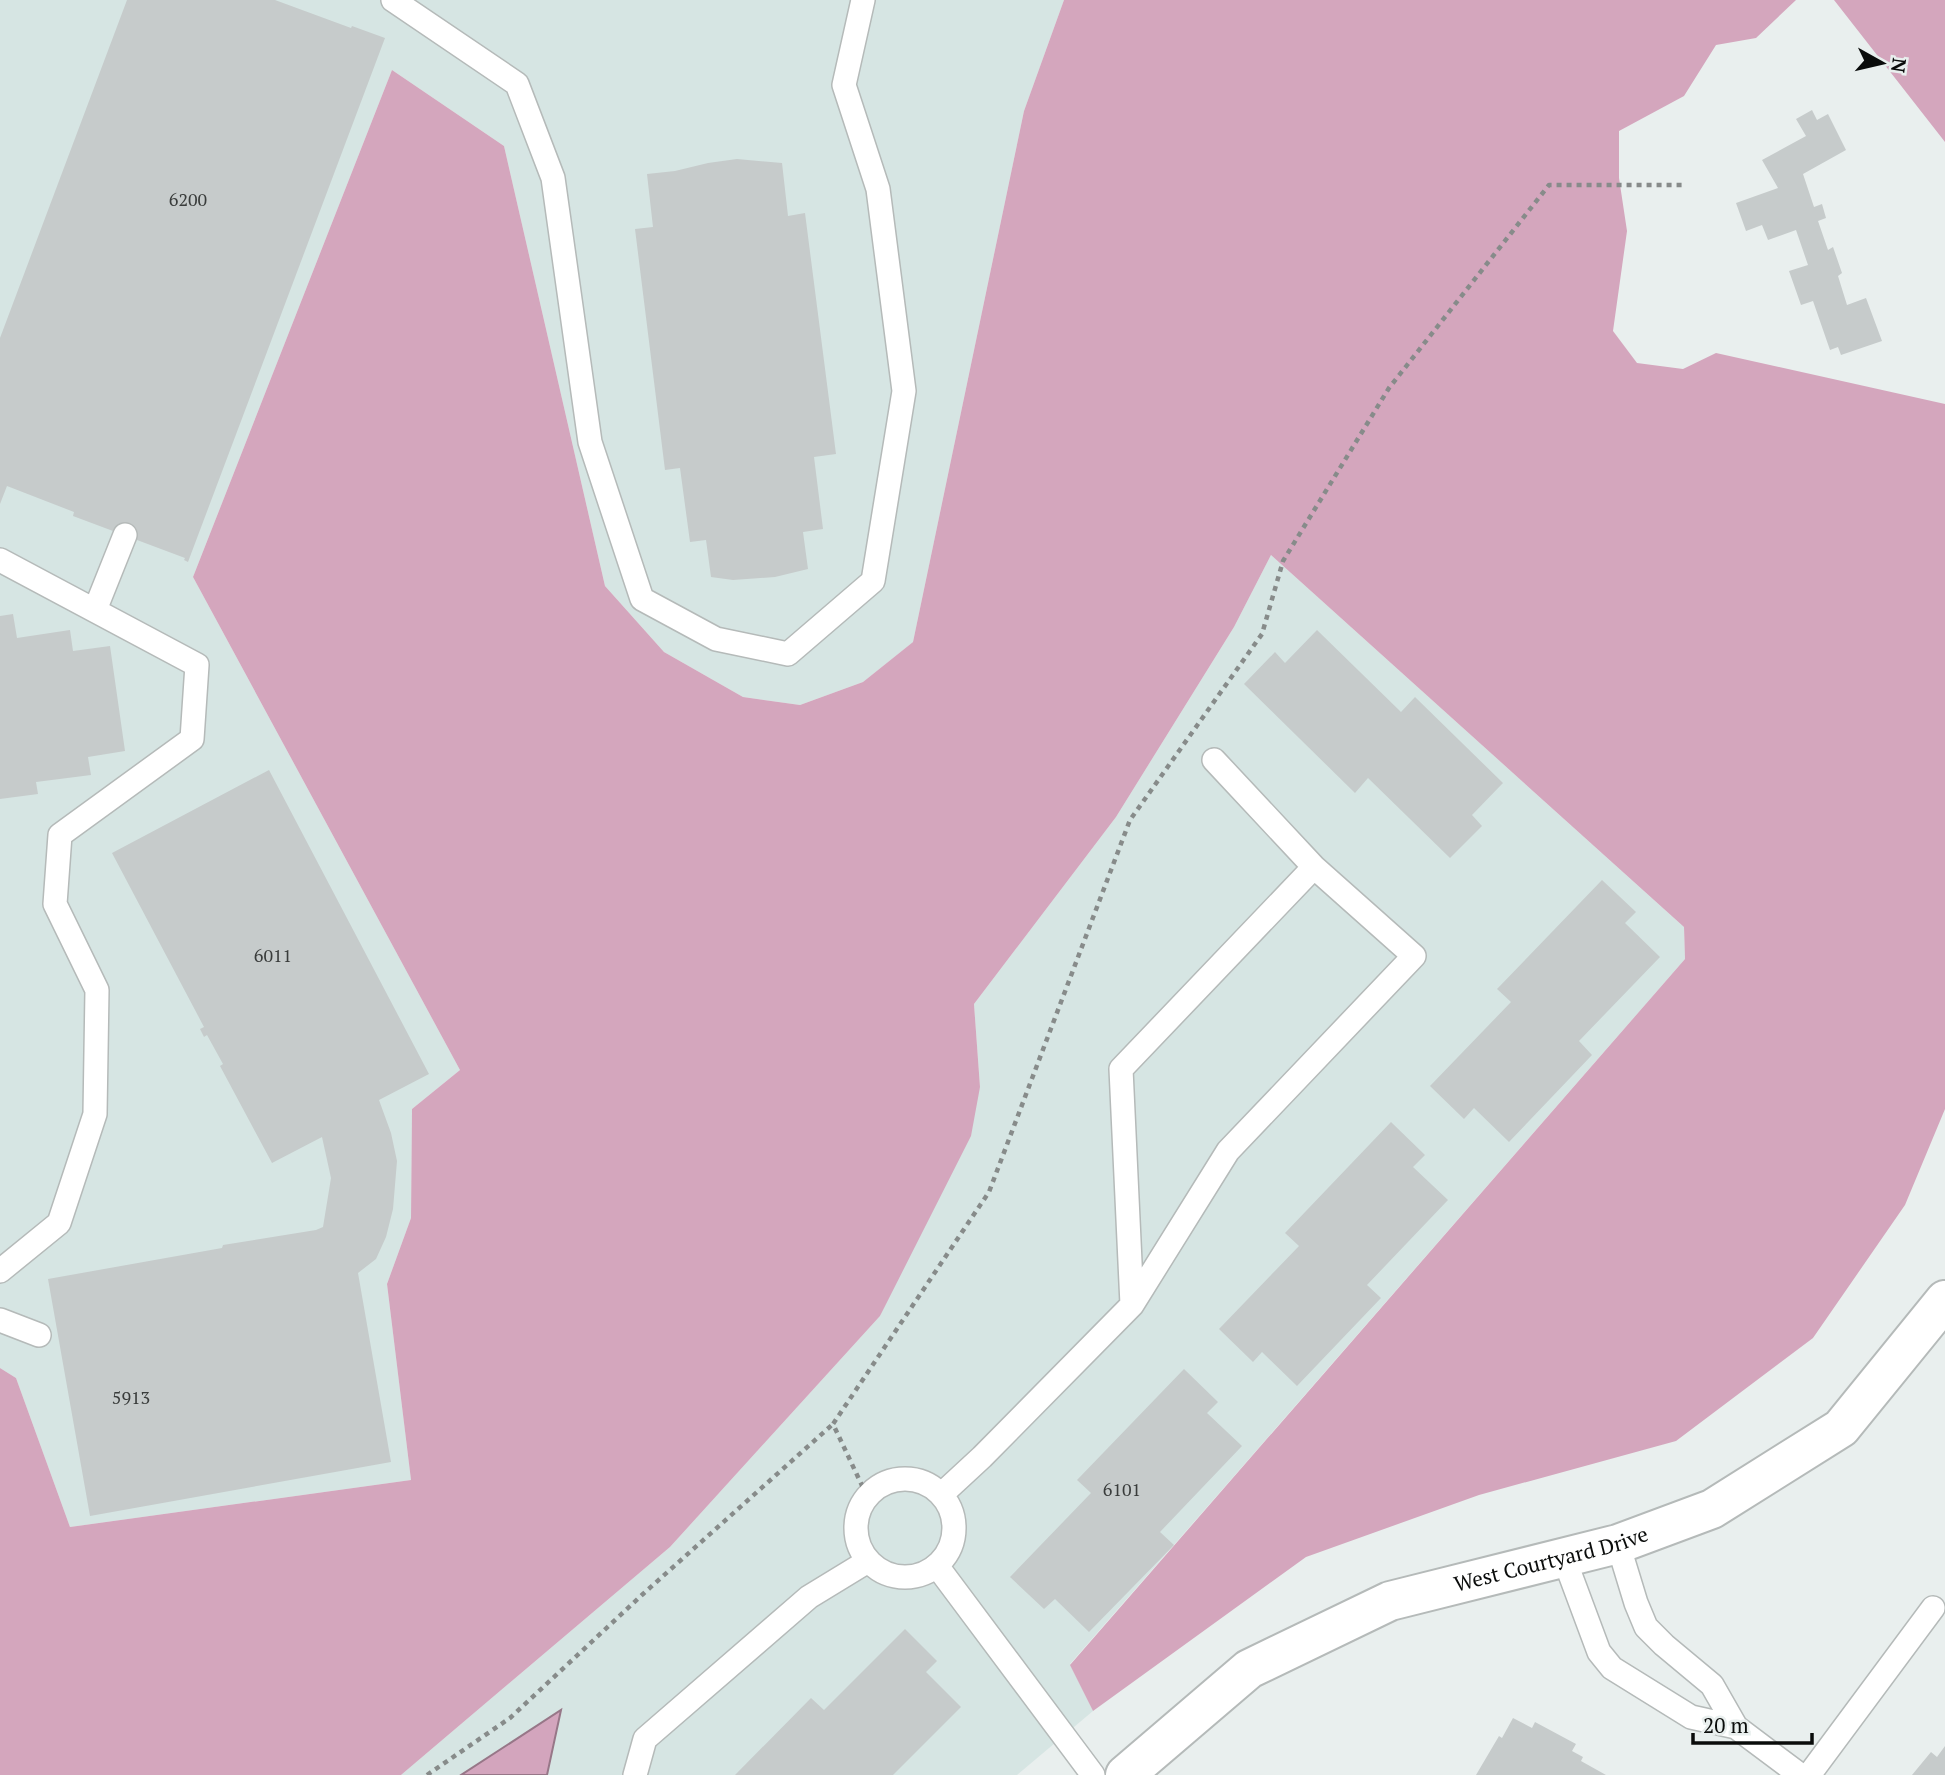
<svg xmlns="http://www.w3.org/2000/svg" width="1945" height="1775" viewBox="0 0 1945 1775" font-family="'PT Serif',serif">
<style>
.built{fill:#d6e5e3}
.forest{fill:#d4a6bd}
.water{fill:#d3a5bd;stroke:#977788;stroke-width:2}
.building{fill:#c6cbcb}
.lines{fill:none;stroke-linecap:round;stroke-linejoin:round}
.lane-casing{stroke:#b5bab9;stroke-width:26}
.street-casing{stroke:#b5bab9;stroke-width:42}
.path{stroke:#878b8a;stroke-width:4.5;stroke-dasharray:5 5;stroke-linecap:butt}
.lane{stroke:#fff;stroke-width:23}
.street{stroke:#fff;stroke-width:38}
.labels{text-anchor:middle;stroke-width:7;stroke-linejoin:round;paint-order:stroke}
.number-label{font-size:18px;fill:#393c3b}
.street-label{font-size:21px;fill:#0a0c0b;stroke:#e9efee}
</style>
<rect width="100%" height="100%" fill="#e9efee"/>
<path class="built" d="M0 0H1064L1024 111 913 642 863 682 800 705 743 697 664 652 605 586 504 146 392 70 193 577 460 1070 412 1109 411 1218 387 1284 411 1480 70 1527 16 1378 0 1368Z
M1271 555 1684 927 1685 959 1070 1664 1093 1711 1017 1775H401L670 1547 880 1316 980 1087 974 1004 1116 817 1234 627Z"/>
<path class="forest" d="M1064 0H1796L1756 38 1716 45 1684 96 1619 131V178L1627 231 1613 331 1637 363 1683 369 1716 353 1945 404V1109L1905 1205 1813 1338 1676 1441 1479 1495 1306 1557 1093 1711 1070 1665 1685 959 1684 927 1271 555 1234 627 1116 817 974 1004 980 1087 971 1136 880 1316 670 1547 401 1775H0V1368L16 1378 70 1527 411 1480 387 1284 411 1218 412 1109 460 1070 193 577 392 70 504 146 605 586 664 652 743 697 800 705 863 682 913 642 1024 111Z
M1834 0H1945V142Z"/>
<path class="water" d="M561 1710 547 1775H461Z"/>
<path class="building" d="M127 0H275L351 28 352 26 385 38 188 562 184 560 185 558 73 516 74 512 7 486 0 504V338Z
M1812 110 1817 120 1828 114 1846 150 1803 174 1814 207 1822 204 1826 218 1818 221 1828 250 1833 247 1842 273 1838 276 1847 305 1866 298 1882 341 1841 355 1838 347 1830 350 1813 301 1801 305 1789 271 1808 265 1796 230 1768 240 1762 225 1746 231 1736 203 1778 188 1762 160 1806 136 1796 119Z
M737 159 782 163 788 216 805 213 836 454 814 457 823 529 803 532 808 569 775 577 733 580 711 577 706 540 690 542 680 468 665 470 635 229 653 227 647 174 675 171 708 163Z
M13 614 17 638 70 630 73 651 110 646 125 751 88 757 91 775 36 782 38 794 0 799V616Z
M1317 630 1401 712 1415 697 1503 783 1472 815 1482 826 1450 858 1368 778 1355 793 1244 684 1275 652 1285 663Z
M269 770 429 1074 379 1100 391 1133 397 1161 393 1209 386 1237 376 1259 358 1273 391 1462 90 1516 48 1279 222 1248 223 1245 316 1230 323 1227 331 1178 322 1137 272 1163 220 1066 223 1064 207 1035 204 1037 200 1029 204 1027 112 853Z
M1602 880 1636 912 1625 923 1660 957 1579 1041 1592 1055 1509 1142 1474 1108 1464 1119 1430 1086 1511 1002 1497 989Z
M1391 1122 1425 1155 1413 1167 1448 1200 1367 1285 1381 1298 1297 1386 1262 1352 1253 1362 1219 1329 1299 1246 1285 1233Z
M1184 1369 1218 1402 1207 1413 1242 1446 1160 1532 1174 1545 1089 1632 1055 1599 1044 1609 1010 1577 1091 1493 1077 1480Z
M905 1629 937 1661 926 1672 961 1707 893 1775H735L811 1698 824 1710Z
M1513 1718 1532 1728 1535 1722 1576 1744 1572 1751 1583 1757 1581 1761 1606 1775H1476L1499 1736 1502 1738Z
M1945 1746V1775H1912L1931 1752 1937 1757Z"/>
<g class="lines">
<g class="lane-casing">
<path id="lane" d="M393 0 517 84 553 178 590 442 642 599 716 639 788 654 873 581 904 391 878 189 844 85 863 0
M0 560 197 665 192 739 60 835 55 904 97 990 95 1114 59 1223 0 1271
M95 610 125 535
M1214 760 1314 867
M0 1320 39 1335
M856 1528a49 49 0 1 1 98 0a49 49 0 1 1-98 0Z
M942 1494 982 1457 1132 1305 1228 1151 1414 956 1314 867 1121 1069 1132 1305
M1618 1544 1636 1603 1646 1627 1664 1645 1712 1685 1736 1727 1800 1775
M1564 1558 1599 1652 1612 1668 1691 1717 1736 1727
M937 1566 1093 1775
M635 1775 645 1739 809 1597 868 1561
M1809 1775 1933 1608"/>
</g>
<g class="street-casing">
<g id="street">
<path id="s1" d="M1125 1775 1249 1669 1390 1601 1618 1544 1712 1509 1841 1428 1945 1300"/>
</g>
</g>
<path class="path" d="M867 1496 833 1424 989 1192 1130 820 1262 634 1283 561 1389 388 1549 185H1684
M427 1775 510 1718 643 1594 833 1424"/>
<use href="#lane" class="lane"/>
<use href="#street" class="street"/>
</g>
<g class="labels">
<g class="number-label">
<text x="188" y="206">6200</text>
<text x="273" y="962">6011</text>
<text x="131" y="1404">5913</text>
<text x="1122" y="1496">6101</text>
</g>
<g class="street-label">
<text dy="7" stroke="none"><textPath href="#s1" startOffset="486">West Courtyard Drive</textPath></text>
</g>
</g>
<g transform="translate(1882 63) rotate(98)" stroke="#e9efee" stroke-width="5" paint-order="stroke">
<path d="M0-5L12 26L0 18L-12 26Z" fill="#0a0c0b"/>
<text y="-10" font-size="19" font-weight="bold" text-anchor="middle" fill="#0a0c0b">N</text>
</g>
<path d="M1693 1733v10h119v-10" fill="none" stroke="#0a0c0b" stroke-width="3.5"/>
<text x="1703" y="1733" font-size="21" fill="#0a0c0b" stroke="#e9efee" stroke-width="5" paint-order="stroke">20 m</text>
</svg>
